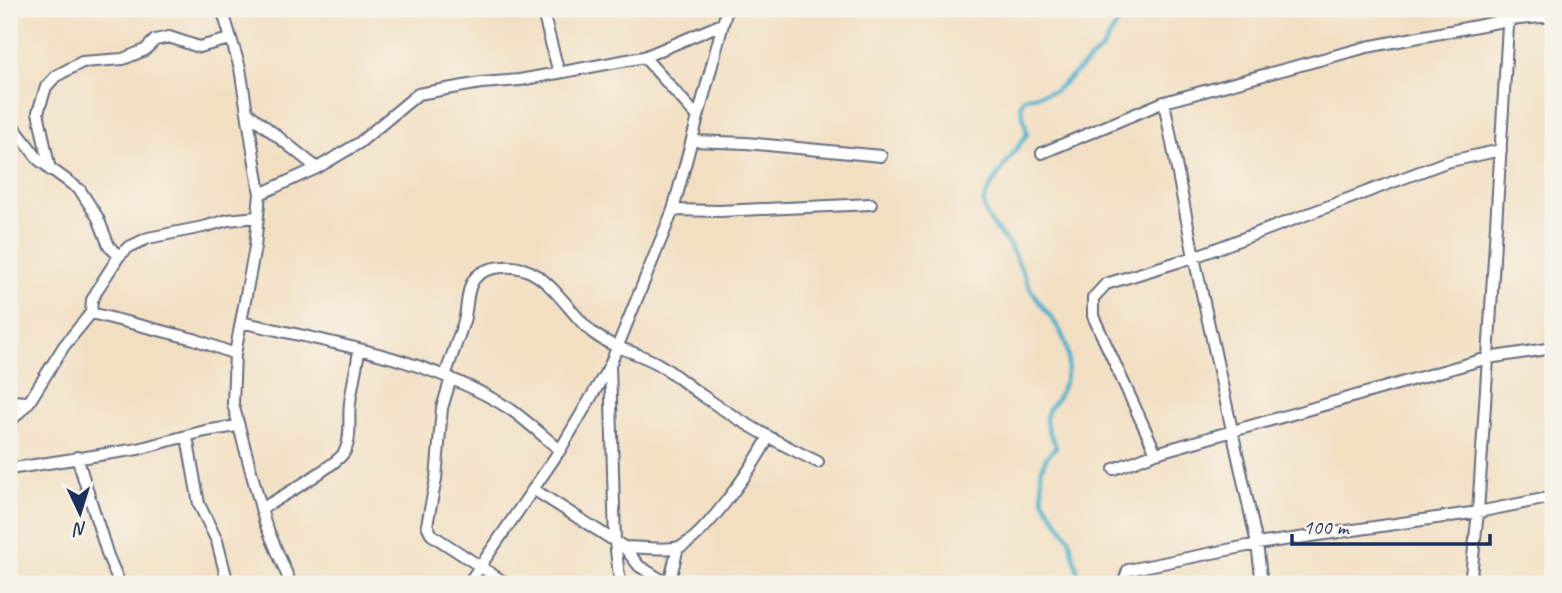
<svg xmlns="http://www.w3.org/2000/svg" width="1562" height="593" viewBox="0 0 1562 593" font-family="Caveat,sans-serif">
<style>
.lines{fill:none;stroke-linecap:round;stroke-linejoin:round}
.stream{stroke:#4eb0cd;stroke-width:4.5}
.minor-casing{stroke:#666d81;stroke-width:14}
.minor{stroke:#fff;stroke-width:10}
</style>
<rect width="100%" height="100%" fill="#f7f3e8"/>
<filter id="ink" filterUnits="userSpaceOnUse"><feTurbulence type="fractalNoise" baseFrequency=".0143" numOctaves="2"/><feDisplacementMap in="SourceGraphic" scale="14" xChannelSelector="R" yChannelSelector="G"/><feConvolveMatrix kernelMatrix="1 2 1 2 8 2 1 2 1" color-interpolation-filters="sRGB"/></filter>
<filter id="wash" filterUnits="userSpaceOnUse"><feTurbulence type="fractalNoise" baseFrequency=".00686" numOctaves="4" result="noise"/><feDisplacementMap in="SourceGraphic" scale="28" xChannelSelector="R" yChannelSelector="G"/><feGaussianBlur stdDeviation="1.57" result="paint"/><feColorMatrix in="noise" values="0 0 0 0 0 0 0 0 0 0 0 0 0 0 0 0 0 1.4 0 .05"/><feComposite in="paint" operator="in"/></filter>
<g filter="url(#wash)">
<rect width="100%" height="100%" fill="#f2dfc2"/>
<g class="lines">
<path class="stream" d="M1081 584 1069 538 1043 500 1041 471 1046 458 1056 447C1054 437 1045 430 1046 418 1046 411 1052 405 1056 400 1065 385 1071 367 1067 349 1062 325 1043 310 1031 290 1024 276 1018 260 1010 247 1002 234 982 218 984 201 985 190 1018 147 1027 134L1021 105 1024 98 1055 91 1102 49 1126 9"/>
</g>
</g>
<g filter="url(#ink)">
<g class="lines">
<g class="minor-casing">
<path id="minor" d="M222 9 240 68 260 194 255 247 235 354 233 404 265 523 291 584
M542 9 559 73
M644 57 698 117
M1164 102 1194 257 1257 544 1262 584
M247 112 317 168
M9 121 39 160 80 190 98 218 109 246 119 256
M693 141 746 143 881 156
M1042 153 1164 102 1367 47 1508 20 1553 16
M50 170 38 112 46 87 56 76 82 62 123 59 145 50 155 40 169 37 199 47 230 39
M260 194 317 168 359 143 418 94 481 83 520 80 644 57 722 24
M673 210 720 211 871 204
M91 313 194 339 235 354
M241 322C331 343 430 358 510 409 527 421 543 436 560 450
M610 365 615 542 620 584
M445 376C451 358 458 339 464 321 468 307 466 286 477 276 488 266 510 265 523 269 551 277 571 315 593 333 613 349 639 352 660 365 675 374 688 386 703 396 739 421 778 443 818 462
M451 378 442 408 436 479 427 525 432 535 507 584
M9 401 29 402
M9 423 29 402 64 346 91 313 92 300 99 287 119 256 129 247 148 238 203 227 228 220 257 217
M187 437 199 504 217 541 228 584
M1156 453 1093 316V298L1106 284 1194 257 1446 162 1501 150
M77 457 108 556 120 584
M9 469 138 449 205 431 237 426
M1114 469 1156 453 1488 358 1553 348
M533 489 624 547 639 566 668 584
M261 509C276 500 339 464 345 451 352 437 348 418 350 403 352 385 357 367 359 350
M624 547C639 547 665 551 679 547 703 540 756 462 768 438
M468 584 560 450 610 365 673 210 727 9
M669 584 678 547
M1123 584 1128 570 1257 544 1478 512 1553 497
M1470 584 1478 512 1488 358 1509 9"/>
</g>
<use href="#minor" class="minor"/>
</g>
</g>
<rect width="1562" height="593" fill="none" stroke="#f7f3e8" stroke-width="35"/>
<g transform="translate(80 513) rotate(176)" stroke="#f7f3e8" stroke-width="5" paint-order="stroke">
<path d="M0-5L12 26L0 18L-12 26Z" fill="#1b2f5e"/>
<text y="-10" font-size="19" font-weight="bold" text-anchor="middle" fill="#1b2f5e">N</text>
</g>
<path d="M1292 534v10h198v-10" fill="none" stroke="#1b2f5e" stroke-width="3.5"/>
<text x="1303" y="534" font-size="21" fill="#1b2f5e" stroke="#f7f3e8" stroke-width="5" paint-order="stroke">100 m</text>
</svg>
